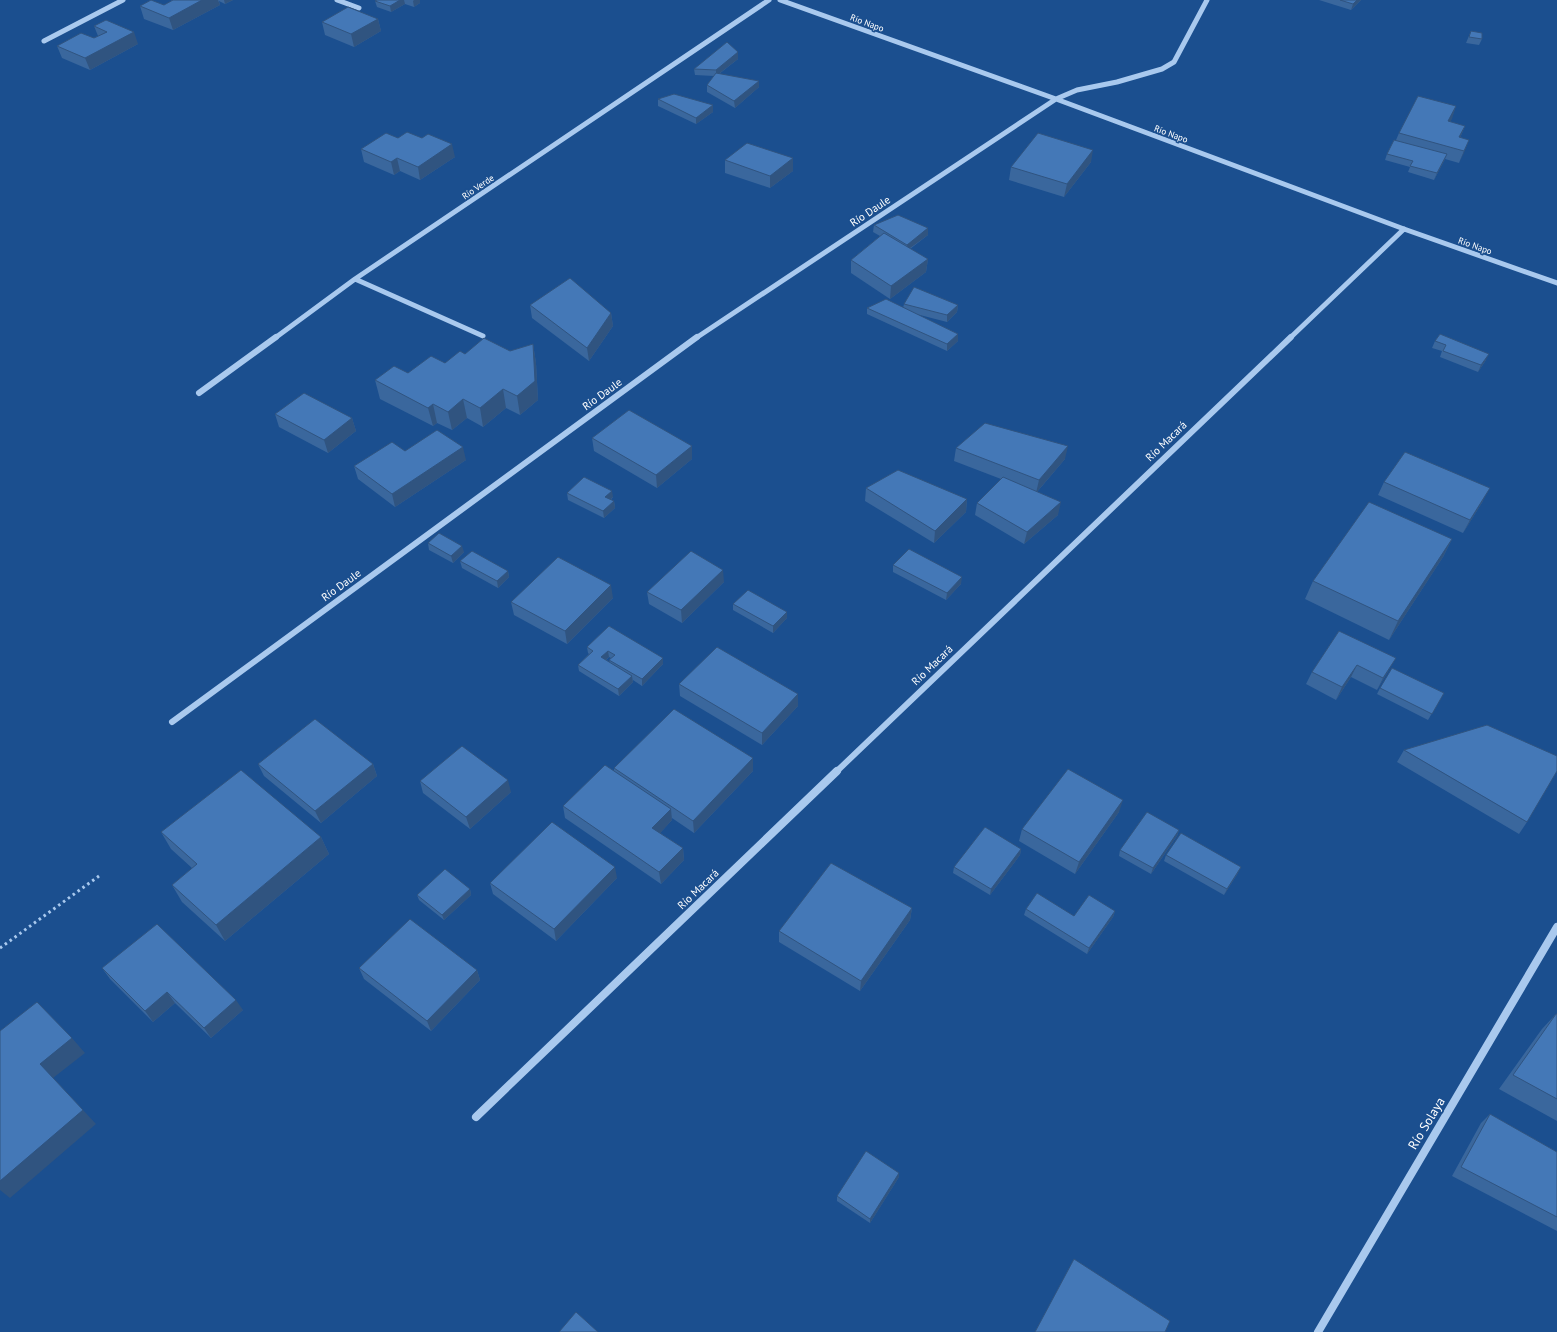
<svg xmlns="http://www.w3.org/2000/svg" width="1557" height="1332" viewBox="0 0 1557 1332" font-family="'PT Sans',sans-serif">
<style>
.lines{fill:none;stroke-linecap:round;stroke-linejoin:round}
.path{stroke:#a9c9ee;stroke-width:3;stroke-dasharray:2.5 3.5;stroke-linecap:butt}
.minor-far2{stroke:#a9c9ee;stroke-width:5}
.minor-far1{stroke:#a9c9ee;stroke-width:6}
.minor{stroke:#a9c9ee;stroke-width:8}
.wall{fill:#3a679d;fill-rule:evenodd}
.shaded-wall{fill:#305480}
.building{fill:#4478b7;stroke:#305480}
.labels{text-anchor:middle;stroke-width:3.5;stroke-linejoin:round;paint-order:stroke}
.far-street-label{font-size:9px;fill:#fff;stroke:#1b4f8f}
.street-label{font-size:11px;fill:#fff;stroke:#1b4f8f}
.near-street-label{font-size:13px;fill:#fff;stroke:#1b4f8f}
</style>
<rect width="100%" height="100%" fill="#1b4f8f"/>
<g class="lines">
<path class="path" d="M0 948 99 876"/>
<path class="minor-far2" d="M337 0 359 8
M780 0 1056 99 1404 229 1557 283
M44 41 123 0
M355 279 483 336
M275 338 355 279 769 0
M696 338 1056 99 1077 90 1117 82 1162 69 1174 62 1207 0
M1290 338 1404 229"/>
<path class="minor-far1" d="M199 393 276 337
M172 722 697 337
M836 772 1291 337"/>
<path class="minor" d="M476 1117 837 771
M1318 1332 1557 927"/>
</g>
<path class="wall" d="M171 0H233L225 4 219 1 220 5 173 30 144 19 140 6 164 5 172 1Z
M377 0H420V3L414 7 405 4 391 12 377 7 375 1Z
M1319 0H1361L1351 10Z
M378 19 381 31 354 47 325 35 322 22Z
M94 26 138 44 90 70 62 58 57 46 94 38 98 36Z
M1471 31 1482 39 1479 45 1466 43Z
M738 52V59L719 74 759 81V87L735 108 707 92V85L714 76 695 75 694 69Z
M658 99 713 105V112L696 124 658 106Z
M1456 106 1450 122 1465 126 1460 138 1469 140 1459 163 1445 159 1434 180 1408 172 1410 167 1385 160 1387 154 1396 140 1399 133Z
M398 138 455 157 420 180 400 171 394 175 364 162 361 149Z
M793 158V171L770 188 725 173V160Z
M1091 162 1064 197 1009 180 1011 167Z
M874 225 928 235 910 249 928 259 926 272 890 299 851 273V260L880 236 873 232Z
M904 304 958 305 957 312 947 322 916 314 958 334V341L947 351 867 314V308H903Z
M530 305 611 313 613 326 589 361 532 318Z
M1435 341 1486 360 1478 372 1440 357 1442 351 1432 348Z
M533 344 536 363 538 400 520 415 506 408 483 427 467 418 452 430 437 423 433 426 380 399 375 380 408 373 445 363 465 354 510 351Z
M275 414 352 418 356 431 328 453 279 427Z
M592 438 692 459 657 488 594 451Z
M956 448 1065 459 1037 492 1058 515 1024 544 975 515 977 503 1001 479 954 461Z
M405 451 466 460 395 507 358 479 354 466Z
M1384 482 1483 501 1463 533 1378 495Z
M866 488 967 499 966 512 934 543 865 501Z
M567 493 613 497 611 500 614 501 615 508 604 518 568 500Z
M1452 539 1443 557 1389 640 1305 599 1313 581Z
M428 543 464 552 453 563 429 550Z
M460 561 508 571 509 577 498 588 462 568Z
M893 565 961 584 946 600 893 572Z
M724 582 682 623 649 604 647 592Z
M613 598 567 644 514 615 511 602Z
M733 604 787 612V618L773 633 733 610Z
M609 626 663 664 642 686 633 680V682L619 696 579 671 578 665 589 654 588 653 587 647ZM609 657 611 658 609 660 610 662 606 660Z
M1339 631 1389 670 1377 690 1351 677 1336 700 1306 684 1312 672Z
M679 684 798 706 762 745 680 696Z
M1380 688 1444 693 1428 720 1377 694Z
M1404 750 1527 822 1519 834 1397 762Z
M258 764H373L377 776 321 823 264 776Z
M614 768 753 771 694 833 672 818V820L660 833 683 848 684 860 661 884 565 818 563 806 614 771Z
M420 781 511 792 470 829 423 793Z
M1119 812 1075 874 1019 841 1022 829Z
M1179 830 1177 836 1151 874 1119 856 1120 850Z
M161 832 321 837 329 854 225 941 182 902 172 885 192 868 171 849Z
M1021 849 1020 855 990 895 953 873 954 867Z
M1166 855 1238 873 1224 895 1164 861Z
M617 878 556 941 493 894 490 883Z
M470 889 471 895 444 920 419 900 417 895Z
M912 908 910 920 860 991 779 942V931Z
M1026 909 1074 916 1115 911 1113 917 1087 954 1024 915Z
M102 968 243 1010 211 1038 175 1003 153 1022 110 979Z
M359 968 477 970 480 980 431 1031 364 979Z
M1556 1014H1557V1121L1499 1089 1542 1029Z
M1490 1114 1557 1152V1231L1452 1176 1481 1123Z
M899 1177 870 1223 837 1201V1196Z"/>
<path class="shaded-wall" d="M202 0H218L220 5 173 30 169 18Z
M224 0H233L225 4Z
M400 0H404L405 4 391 12 390 6Z
M414 0H420V3L414 7 413 1Z
M1357 0H1361L1351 10 1353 4Z
M378 19 381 31 354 47 351 34Z
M134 32 138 44 90 70 85 58Z
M738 52V59L716 76V70Z
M759 81V87L735 108 734 101Z
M713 105V112L696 124V118Z
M1456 106 1452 119 1443 134 1448 121Z
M1465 126 1460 138 1454 150 1459 137Z
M1469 140 1464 153 1459 163 1464 151Z
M452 144 455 157 420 180 418 167Z
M1093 150 1091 162 1064 197 1067 184Z
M1447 154 1444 161 1434 180 1437 173Z
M397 158 400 171 394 175 391 162Z
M793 158V171L770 188V176Z
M928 228V235L906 251 907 245Z
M928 259 926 272 890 299 891 286Z
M958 305 957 312 947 322V315Z
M611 313 613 326 589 361 587 348Z
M958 334V341L947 351V344Z
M533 344 536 363 538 400 520 415 517 396Z
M1489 354 1486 360 1478 372 1481 365Z
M503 389 506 408 483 427 480 408Z
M463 399 467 418 452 430 448 412Z
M433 404 437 423 433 426 428 408Z
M352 418 356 431 328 453 324 440Z
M692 446V459L657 488 656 475Z
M1068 446 1065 459 1036 493 1039 480Z
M463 447 466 460 395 507 392 494Z
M1490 488 1483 501 1463 533 1470 520Z
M612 491 613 497 606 504 605 497Z
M967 499 966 512 934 543 935 531Z
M614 501 615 508 604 518 603 511Z
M1061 502 1058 515 1024 544 1027 532Z
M1452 539 1443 557 1389 640 1398 621Z
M462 546 464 552 453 563 451 556Z
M723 570 724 582 682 623 681 610Z
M508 571 509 577 498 588 497 581Z
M962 577 961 584 946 600 947 593Z
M611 585 613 598 567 644 565 631Z
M787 612V618L773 633V626Z
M608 651 609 657 602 663 601 657Z
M663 658V664L642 686V679Z
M1396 658 1389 670 1377 690 1383 678Z
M1357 665 1351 677 1336 700 1342 687Z
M632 676 633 682 619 696 618 689Z
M798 694V706L762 745V733Z
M753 758V771L694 833 693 821Z
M373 764 377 776 321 823 315 811Z
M508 780 511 792 470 829 466 817Z
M1123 800 1119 812 1075 874 1079 862Z
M671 809 672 820 654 840 652 828Z
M1179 830 1177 836 1151 874 1153 868Z
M321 837 329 854 225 941 216 925Z
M683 848 684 860 661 884 659 872Z
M1021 849 1020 855 990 895 991 889Z
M615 867 617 878 556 941 554 929Z
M1241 867 1238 873 1224 895 1227 889Z
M470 889 471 895 444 920 442 915Z
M912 908 910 920 860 991 861 981Z
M1115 911 1113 917 1087 954 1089 948Z
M477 970 480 980 431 1031 427 1021Z
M167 992 175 1003 153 1022 145 1011Z
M236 1000 243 1010 211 1038 204 1028Z
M72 1038 85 1053 53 1078 40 1064Z
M83 1110 96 1124 10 1198 0 1190V1181Z
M899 1173V1177L870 1223V1219Z"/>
<path class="building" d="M151 0 164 5 173 0H202L169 18 140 6Z
M377 0H400L390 6 375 1Z
M1340 0H1357L1353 4Z
M348 7 378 19 351 34 322 22Z
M106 20 134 32 85 58 57 46 81 33 94 38 107 32 94 26Z
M1471 31 1482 33V39L1469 37Z
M727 42 738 52 716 70 694 69Z
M716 73 759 81 734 101 707 85Z
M674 94 713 105 696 118 658 99Z
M1418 96 1456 106 1448 121 1465 126 1459 137 1469 140 1464 151 1399 133Z
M407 132 422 138 428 134 452 144 418 167 397 158 391 162 361 149 386 133 398 138Z
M1038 133 1093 150 1067 184 1011 167Z
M1394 140 1447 154 1437 173 1410 166 1413 161 1387 154Z
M747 143 793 158 770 176 725 160Z
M898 215 928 228 907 245 874 225Z
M884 233 928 259 891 286 851 260Z
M570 278 611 313 587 348 530 305Z
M914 287 958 305 947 315 904 304Z
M886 299 958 334 947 344 867 308Z
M1440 334 1489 354 1481 365 1443 351 1446 345 1435 341Z
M484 338 510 351 533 344 535 381 517 396 503 389 480 408 463 399 448 412 433 404 428 408 375 380 394 366 408 373 431 356 445 363 460 351 465 354Z
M304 393 352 418 324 440 275 414Z
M629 410 692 446 656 475 592 438Z
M985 423 1068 446 1039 480 956 448Z
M437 430 463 447 392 494 354 466 392 442 405 451Z
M1405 452 1490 488 1470 520 1384 482Z
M898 470 967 499 935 531 866 488Z
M584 477 612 491 605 497 614 501 603 511 567 493Z
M1003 477 1061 502 1027 532 977 503Z
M1369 502 1452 539 1398 621 1313 581Z
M439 533 462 546 451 556 428 543Z
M909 549 962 577 947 593 893 565Z
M472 551 508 571 497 581 460 561Z
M691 551 723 570 681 610 647 592Z
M558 557 611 585 565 631 511 602Z
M748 590 787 612 773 626 733 604Z
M609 626 663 658 642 679 609 660 615 655 608 651 601 657 632 676 618 689 578 665 593 651 587 647Z
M1339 631 1396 658 1383 678 1357 665 1342 687 1312 672Z
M717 647 798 694 762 733 679 684Z
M1392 668 1444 693 1432 714 1380 688Z
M674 709 753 758 693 821 614 768Z
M315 719 373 764 315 811 258 764Z
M1487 725 1557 756V771L1527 822 1404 750Z
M462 746 508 780 466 817 420 781Z
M605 765 671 809 652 828 683 848 659 872 563 806Z
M1068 769 1123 800 1079 862 1022 829Z
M241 770 321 837 216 925 172 885 197 864 161 832Z
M1147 812 1179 830 1153 868 1120 850Z
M552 822 615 867 554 929 490 883Z
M985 827 1021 849 991 889 954 867Z
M1181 833 1241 867 1227 889 1166 855Z
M831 863 912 908 861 981 779 931Z
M445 869 470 889 442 915 417 895Z
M1037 893 1074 916 1089 895 1115 911 1089 948 1026 909Z
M410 919 477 970 427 1021 359 968Z
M157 924 236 1000 204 1028 167 992 145 1011 102 968Z
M37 1002 72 1038 40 1064 83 1110 0 1181V1031Z
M1556 1014H1557V1099L1513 1075Z
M1490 1114 1557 1152V1217L1461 1167Z
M866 1151 899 1173 870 1219 837 1196Z
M1074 1259 1170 1321 1165 1332H1035Z
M576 1312 598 1332H559Z"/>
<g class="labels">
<g class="far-street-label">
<text transform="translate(867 23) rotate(20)" y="3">Río Napo</text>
<text transform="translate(1171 134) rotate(20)" y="3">Río Napo</text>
<text transform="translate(478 187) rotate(-34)" y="3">Río Verde</text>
<text transform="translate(1475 246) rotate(19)" y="3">Río Napo</text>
</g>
<g class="street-label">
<text transform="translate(870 211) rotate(-34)" y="4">Río Daule</text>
<text transform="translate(602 394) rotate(-36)" y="4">Río Daule</text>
<text transform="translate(1166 441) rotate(-44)" y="4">Río Macará</text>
<text transform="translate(341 585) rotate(-36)" y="4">Río Daule</text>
<text transform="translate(932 665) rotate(-44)" y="4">Río Macará</text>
<text transform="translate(698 889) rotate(-44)" y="4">Río Macará</text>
</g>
<g class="near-street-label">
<text transform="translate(1426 1123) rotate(-59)" y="5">Río Solaya</text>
</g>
</g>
</svg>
